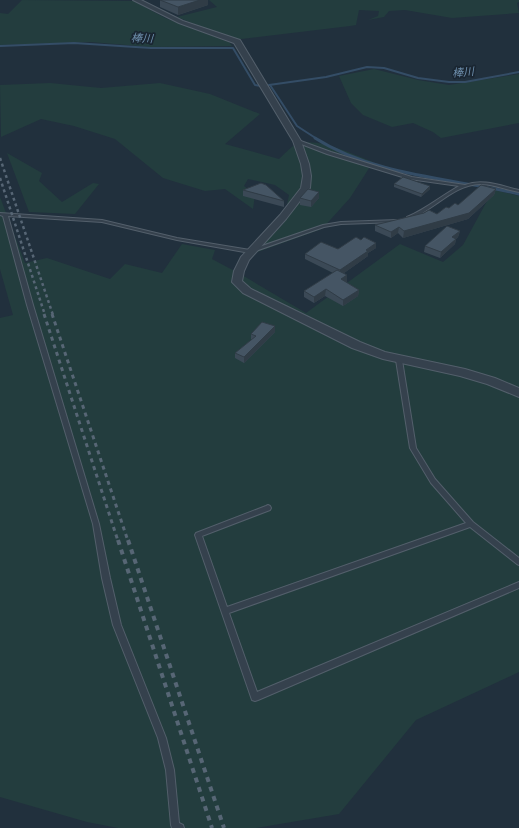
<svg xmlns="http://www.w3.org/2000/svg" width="519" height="828" viewBox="0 0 519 828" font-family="Poppins,'Noto Sans JP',sans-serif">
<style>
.green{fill:#233d3e}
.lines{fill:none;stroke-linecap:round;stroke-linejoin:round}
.stream-far1{stroke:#344d66;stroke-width:2}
.stream{stroke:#344d66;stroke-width:3}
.service-casing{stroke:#535f6b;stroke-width:2}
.minor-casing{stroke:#535f6b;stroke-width:2}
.service{fill:#35414d;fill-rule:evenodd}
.minor{fill:#35414d;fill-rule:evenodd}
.rail-far2{stroke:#576675;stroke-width:2.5;stroke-dasharray:3 3;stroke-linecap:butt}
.rail-far1{stroke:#576675;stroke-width:3;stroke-dasharray:4 4;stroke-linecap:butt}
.rail{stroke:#576675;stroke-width:4;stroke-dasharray:5 5;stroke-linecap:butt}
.wall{fill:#3b4956}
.shaded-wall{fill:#303c46}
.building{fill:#455564;stroke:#303c46}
.labels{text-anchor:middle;stroke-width:3.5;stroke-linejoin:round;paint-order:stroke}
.far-water-label{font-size:11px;font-style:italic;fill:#6f90ae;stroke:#1a2632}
</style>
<rect width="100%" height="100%" fill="#21303d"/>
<path class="green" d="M22 0 134 1 165 18 229 42 232 46 151 47 91 42 0 45V13L8 14Z
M209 0H519V2L517 3 519 13 452 18 405 10 389 11 384 17 368 20 378 16 379 11 359 10 356 25 350 26 233 40 177 17 217 7Z
M374 69 418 80 449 85 519 74V123L441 138 433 132 413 123 392 127 363 115 351 103 339 76Z
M50 83 101 88 160 83 210 94 260 114 225 144 279 159C284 155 289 148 295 145 314 135 354 155 373 162L350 198 322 229 255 253 283 224 289 195 275 185 248 179 244 186 255 195 253 209 225 189 205 191 163 178 115 139 74 126 41 119 1 137 0 85Z
M7 153 42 173 39 181 62 202 93 183 99 184 75 214 29 212Z
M486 188 519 196V672L416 720 339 814 256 828H118L87 822 0 797V318L13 315 0 269V197L25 263 47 258 110 279 125 264 162 273 182 244 215 250 212 259 242 275 306 313 400 244 443 262 463 245 487 201Z"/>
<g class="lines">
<path class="stream-far1" d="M0 46 74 43 151 48H233L255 85 261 86
M269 85 326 77 367 67 384 68 418 78 449 82H465L519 72
M270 85 297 126 317 139"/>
<path class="stream" d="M315 138C375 176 451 178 519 194"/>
<g class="service-casing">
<path id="service" d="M296 140H298L331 152 412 177 465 185C483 178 501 186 519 190V192C506 190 493 184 480 184 452 185 434 211 409 219H407V217C426 209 441 196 459 186L409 179 327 154 296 142Z
M0 213 102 220 177 238 250 250 323 225 341 222 398 220 400 221 398 222 341 224 324 227 250 253 177 240 102 222 8 216 33 305 99 524 110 578 121 625 166 738 174 770 179 823 183 825 184 828H172L171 825 166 770 158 738 113 625 102 578 93 524 27 305 3 216 0 215Z
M399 358 402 360 416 448 435 479 473 522 519 558V565L517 564 470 527 229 613 257 692 519 582V588L258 700 255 701 252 700 195 535 196 533 266 506 268 505 270 506 271 508 270 510 202 536 227 607 466 523 431 483 410 448 396 360Z"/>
</g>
<g class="minor-casing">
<path id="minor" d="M133 0H141L183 21 240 40 301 141 309 164 311 176 310 188 286 219 249 260 244 271 242 281 251 289 360 342 385 352 465 369 495 378 519 388V397L487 384 460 376 383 359 352 348 243 293 232 282 234 271 241 257 280 215 301 188 303 176 301 164 293 141 234 43 179 23Z"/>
</g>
<use href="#service" class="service"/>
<use href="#minor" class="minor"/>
<path class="rail-far2" d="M0 158 53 315
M0 178 45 315"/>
<path class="rail-far1" d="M44 314 118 541
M52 314 128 541"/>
<path class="rail" d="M118 540 212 828
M128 540 224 828"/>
</g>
<path class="wall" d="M160 0 208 5 178 15 160 7Z
M394 184 430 186V189L421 197 394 187Z
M496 189 494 195 468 219 403 238 398 233 391 238 375 231V225L437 214Z
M243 190 284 201V207L243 196Z
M300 198H319L311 207 300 205Z
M460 231 458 237 456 239 455 244 440 258 424 252 425 246Z
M361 240 376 243V248L368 253V256L344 273 347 282H346L359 290 358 296 343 306 325 296 314 303 304 297V291L333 273 305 259V254L338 249Z
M275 332 244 363 235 358V353L252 339H251V334Z"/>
<path class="shaded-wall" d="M200 0H208V5L178 15V7Z
M430 186V189L421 197 422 194Z
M496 189 494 195 468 219 403 238 404 231Z
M319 192V198L311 207V201Z
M399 227 398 233 391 238V232Z
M460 231 458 237 456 239 455 244 440 258 441 252 452 237Z
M376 243V248L368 253V256L340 276V270L366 250Z
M347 275V282L340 286 341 279Z
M326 289 325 296 314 303V297Z
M359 290 358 296 343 306V300Z
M275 326V332L244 363V357Z"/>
<path class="building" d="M160 0H200L178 7Z
M403 177 430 186 422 194 394 184Z
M261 183 266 185 284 201 243 190Z
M481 185 496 189 469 213 404 231 399 227 391 232 375 225 424 213 429 210 437 214 446 207 449 208 455 203 458 205Z
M308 189 319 192 311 201 300 198Z
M447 226 460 231 452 237 456 239 441 252 425 246Z
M356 237 361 240 364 237 376 243 366 250 368 251 340 270 305 254 321 242 338 249Z
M337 270 347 275 341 279 359 290 343 300 326 289 314 297 304 291Z
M262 322 275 326 244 357 235 353 256 336 251 334Z"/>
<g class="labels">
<g class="far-water-label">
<text transform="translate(142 38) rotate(3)" y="4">棒川</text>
<text transform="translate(463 72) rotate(-5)" y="4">棒川</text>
</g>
</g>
</svg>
